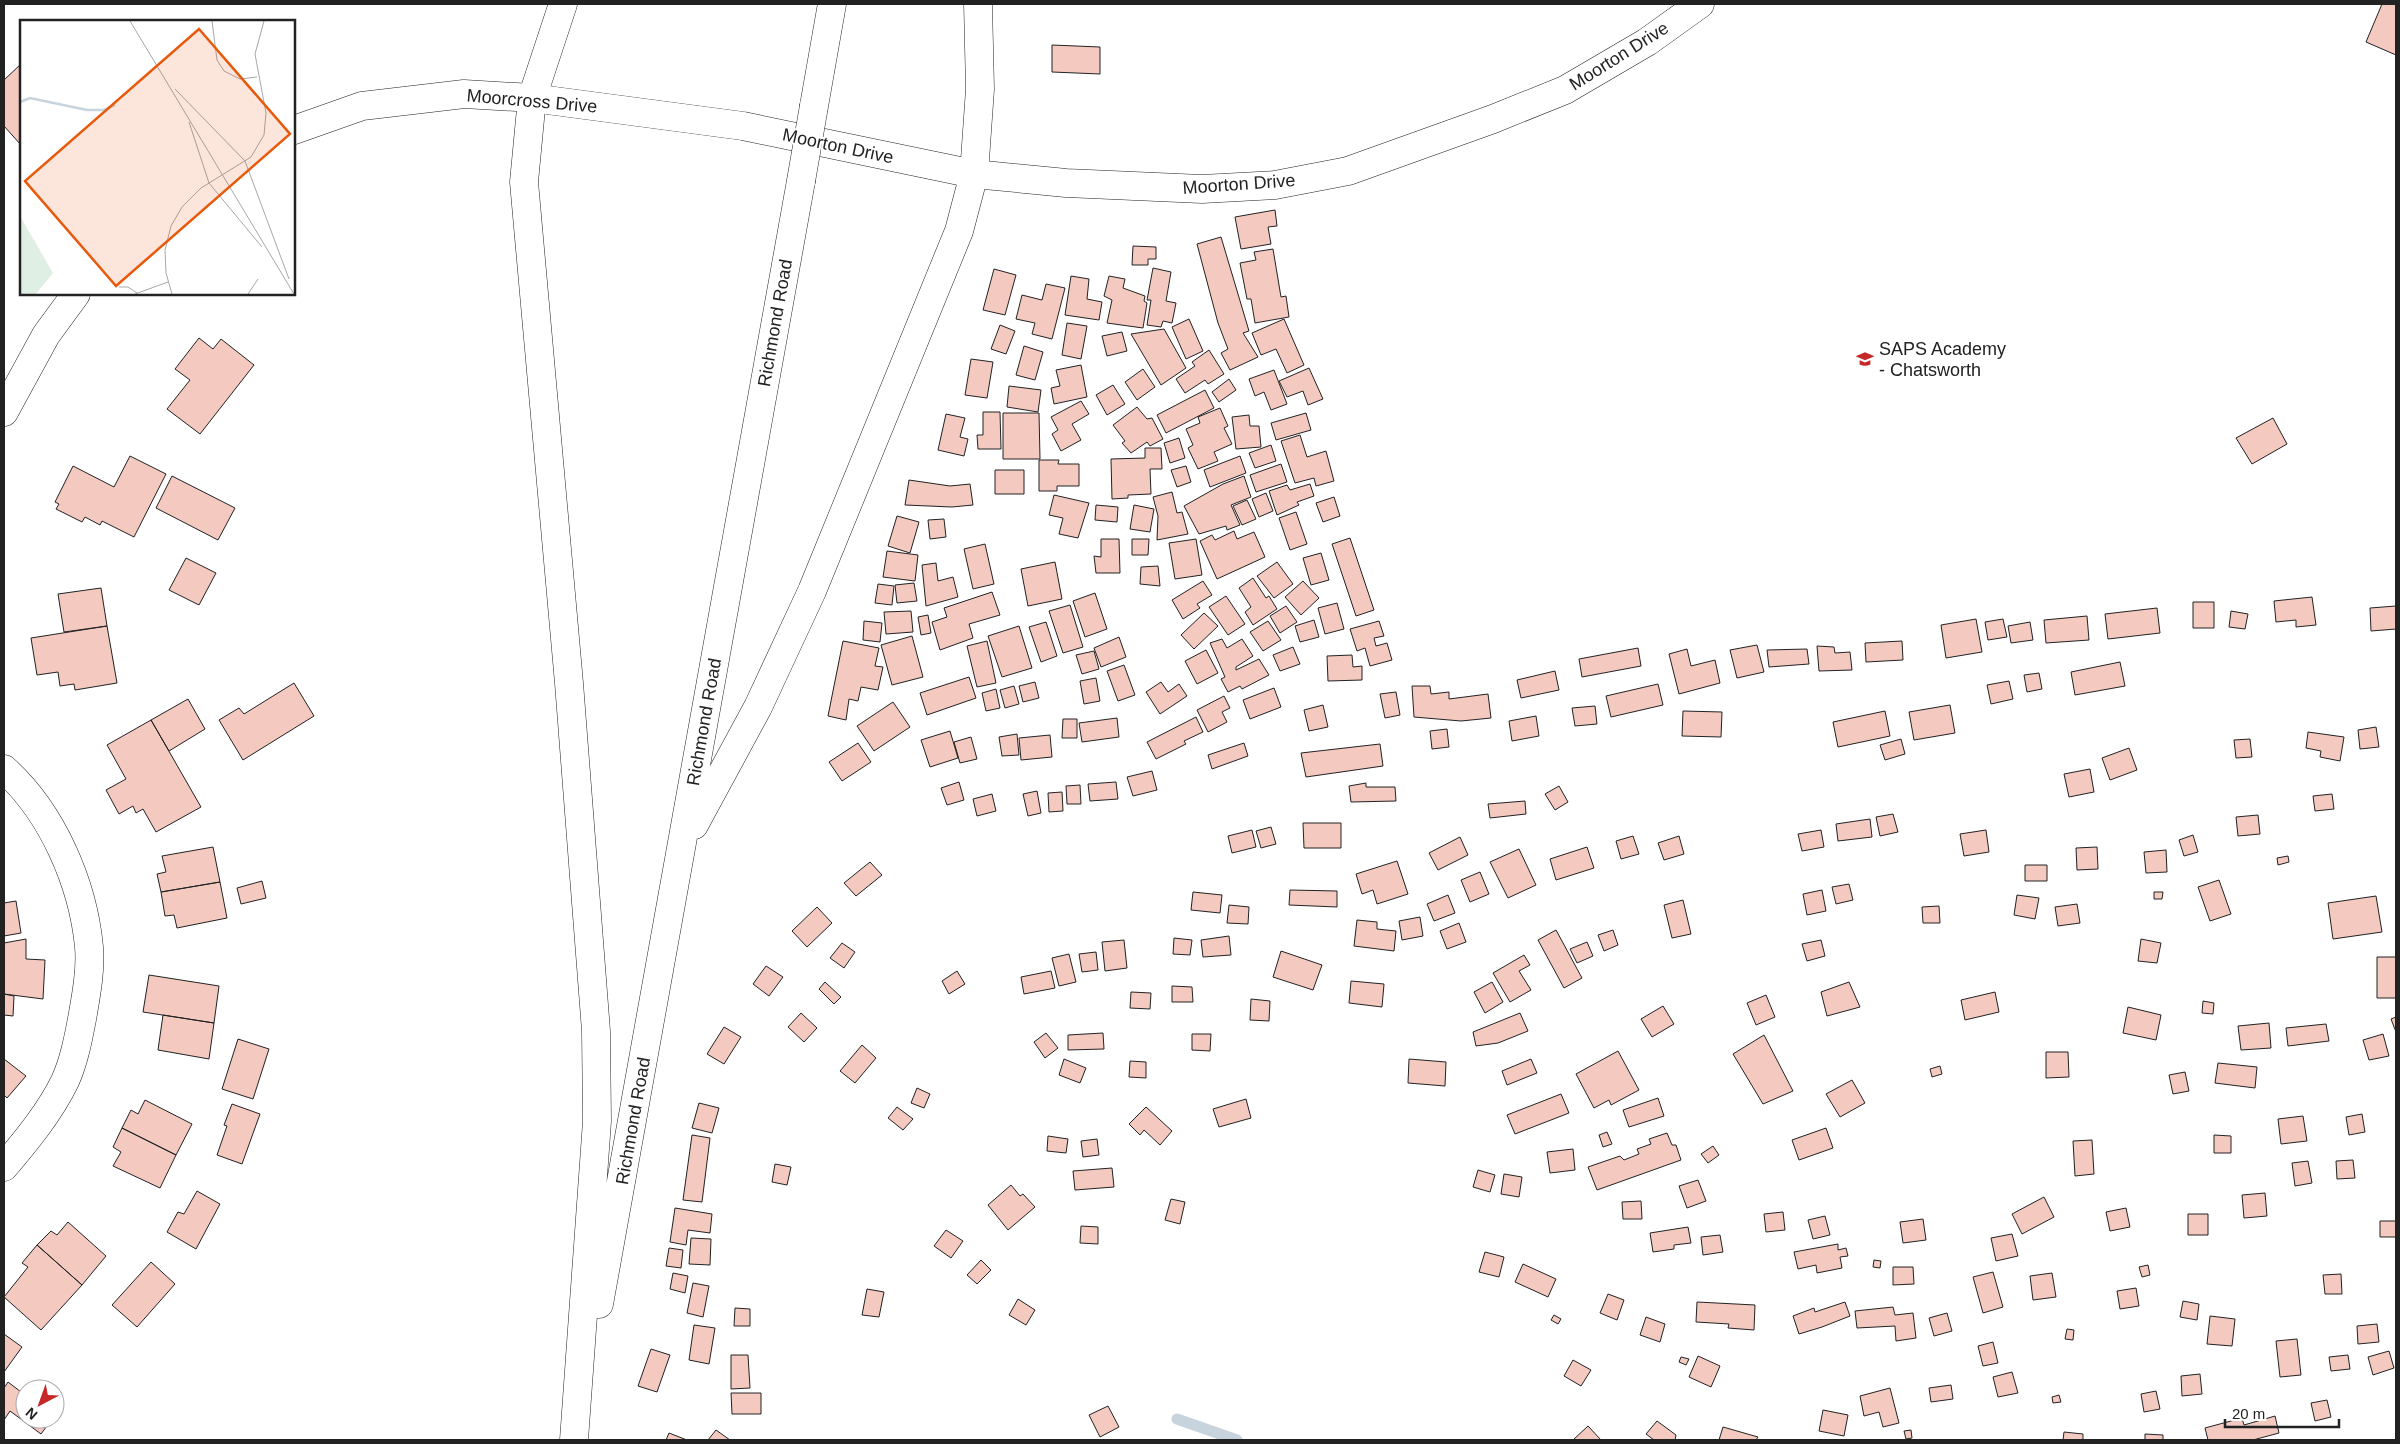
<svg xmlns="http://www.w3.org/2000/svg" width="2400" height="1444" viewBox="0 0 2400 1444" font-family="Arial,sans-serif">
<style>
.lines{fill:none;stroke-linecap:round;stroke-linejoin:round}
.stream{stroke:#c7d3dd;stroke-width:11}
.building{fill:#f3c9c0;stroke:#222}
.minor-casing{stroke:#222;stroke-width:29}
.highway-casing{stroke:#222;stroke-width:29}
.minor{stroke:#fff;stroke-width:28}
.highway{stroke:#fff;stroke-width:28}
.highway-bridge-casing{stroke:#222;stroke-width:29;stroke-linecap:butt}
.highway-bridge{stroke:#fff;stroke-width:28}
.labels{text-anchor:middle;stroke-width:4;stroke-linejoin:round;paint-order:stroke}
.street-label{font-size:18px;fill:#222;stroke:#fff}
.poi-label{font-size:18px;fill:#222;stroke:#fff;text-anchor:start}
.inset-river{fill:none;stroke:#c7d3dd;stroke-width:2.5}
.inset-road{fill:none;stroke:#a7a7a7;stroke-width:1}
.view{fill:#e8590c;fill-opacity:0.15;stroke:#e8590c;stroke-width:2.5}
.inset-edge{fill:none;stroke:#222;stroke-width:2.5}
</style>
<rect width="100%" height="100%" fill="#fff"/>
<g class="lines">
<path class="stream" d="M1177 1419 1237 1440"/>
</g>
<path class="building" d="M2382 4H2396V55L2366 42Z
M1052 45 1100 47V74L1052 72Z
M21 64V145L4 126V80Z
M1275 210 1277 226 1268 227 1271 244 1241 249 1235 217Z
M1221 237 1249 331 1243 333 1258 357 1230 370 1221 353 1228 349 1218 323 1197 244Z
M1133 246 1156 247V259H1148V265H1132Z
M1273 249 1281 297 1286 296 1289 317 1255 323 1251 299H1247L1240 263 1256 260 1254 252Z
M1153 268 1171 272 1166 301 1176 303 1172 323 1163 321 1161 327 1147 325 1151 300H1147Z
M994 269 1016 275 1005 315 983 310Z
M1071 276 1089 279 1087 299 1102 302 1099 320 1065 315Z
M1109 276 1125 279 1123 288 1145 296 1144 301 1147 303 1143 328 1107 323 1112 300 1104 296Z
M1046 284 1065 288 1052 339 1032 334 1035 323 1016 319 1022 295 1042 300Z
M1189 319 1203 351 1186 359 1172 327Z
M1284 319 1304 365 1287 373 1276 349 1261 355 1252 333Z
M1067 323 1087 326 1081 359 1062 355Z
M1000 325 1015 331 1006 354 991 349Z
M1164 329 1186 368 1161 385 1131 334Z
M1122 332 1127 351 1107 356 1102 336Z
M199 338 213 349 221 339 254 365 200 434 167 409 190 380 175 369Z
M1024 346 1043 352 1035 380 1016 375Z
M1209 350 1224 374 1208 384 1205 380 1185 393 1176 379 1195 366 1192 362Z
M971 359 993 362 987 398 965 395Z
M1081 365 1087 397 1054 404 1051 388 1060 386 1056 370Z
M1309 368 1323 399 1308 405 1303 391 1287 397 1279 381Z
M1143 369 1155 387 1137 400 1125 382Z
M1274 370 1287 404 1271 410 1264 392 1255 396 1249 379Z
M1229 379 1236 390 1219 402 1212 392Z
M1113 385 1125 404 1107 415 1096 395Z
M1009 386 1041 390 1038 412 1007 407Z
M1205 390 1214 408 1166 433 1157 415Z
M1081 401 1089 414 1072 424 1081 440 1061 451 1052 434 1058 430 1051 417Z
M1137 407 1147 419 1152 418 1163 439 1150 446 1147 442 1131 453 1122 443 1125 441 1113 425Z
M1220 408 1228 426 1224 428 1232 444 1214 452 1218 461 1198 469 1188 448 1193 445 1186 429 1200 423 1198 417Z
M983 412H1000L1001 449H978L977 435H983Z
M1003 413H1039L1040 459H1003Z
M1306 413 1311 430 1276 440 1271 423Z
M946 414 965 418 960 437 968 439 964 456 938 450Z
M1249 415 1250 426H1259L1261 447 1236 449 1232 417Z
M2273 418 2287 444 2252 464 2236 438Z
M1300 435 1307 457 1326 451 1334 481 1316 486 1314 478 1295 483 1281 441Z
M1179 438 1185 458 1170 463 1164 443Z
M1271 445 1276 461 1255 468 1249 453Z
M1145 448H1161L1162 469H1150L1151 494 1128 495V498L1112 499 1111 459 1145 458Z
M130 456 166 474 134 537 102 521 100 525 85 517 82 522 56 509 59 504 55 502 73 466 114 487Z
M1240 456 1246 473 1210 487 1204 470Z
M1039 460H1059L1058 464H1079V486H1057V491H1039Z
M1281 464 1287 482 1256 492 1250 475Z
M1186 466 1191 482 1177 487 1171 470Z
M995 470H1024V494H995Z
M172 476 235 508 218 540 156 508Z
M1244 476 1251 497 1231 505 1240 525 1227 530 1226 526 1199 534 1184 506 1223 484Z
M909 480 950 486 970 484 973 505 952 507 905 505Z
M1310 484 1314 496 1297 502 1299 505 1277 515 1269 491 1287 485 1290 490Z
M1172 492 1177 513 1182 512 1188 534 1157 540 1158 516 1153 497Z
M1266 493 1273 511 1259 517 1252 499Z
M1054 495 1089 503 1078 538 1059 534 1063 518 1049 515Z
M1334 497 1340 516 1323 522 1316 503Z
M1247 500 1256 519 1242 525 1233 506Z
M1096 505 1118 507 1117 522 1095 520Z
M1134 505 1154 509 1150 532 1130 529Z
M1296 512 1307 544 1290 550 1279 518Z
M897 516 919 522 910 553 888 546Z
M944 519 946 537 930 539 928 520Z
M1234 531 1237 539 1254 532 1265 557 1217 579 1200 541 1212 535 1215 540Z
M1350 538 1374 610 1356 616 1332 544Z
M1101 539H1119L1120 573H1096L1094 556 1101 557Z
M1132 539H1149L1148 555H1132Z
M1196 539 1202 575 1175 579 1169 543Z
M985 544 994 584 973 589 964 549Z
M887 551 918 555 915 581 883 577Z
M1321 553 1329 580 1311 585 1303 558Z
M186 558 216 573 199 605 169 590Z
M1055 562 1062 599 1028 606 1021 569Z
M1277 562 1293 584 1274 598 1257 576Z
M936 563 938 581 953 577 958 597 926 606 922 565Z
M1158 566 1160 586 1140 584 1141 567Z
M1253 578 1266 598 1269 596 1277 609 1253 625 1245 612 1251 607 1239 588Z
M1203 581 1212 595 1197 604 1200 608 1183 619 1172 600Z
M1303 581 1319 598 1301 615 1285 597Z
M914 583 917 601 897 603 895 585Z
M878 584 894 586 892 605 875 603Z
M101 588 107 626 64 632 58 594Z
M992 592 1000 615 969 624 973 638 940 650 932 622 947 617 944 608Z
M1095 593 1107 629 1085 637 1073 601Z
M1226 596 1245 624 1228 635 1209 607Z
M2312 597 2316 625 2296 627V620L2276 622 2274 601Z
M2193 602H2214V628H2193Z
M1337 603 1344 629 1325 634 1318 608Z
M1070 605 1083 647 1063 653 1049 611Z
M1286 606 1297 622 1280 633 1270 616Z
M2396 606V629L2371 631 2370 608Z
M2157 608 2160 633 2108 639 2105 614Z
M911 611 913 632 886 634 884 612Z
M2231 611 2248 614 2245 629 2229 627Z
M1204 613 1218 626 1194 649 1181 635Z
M928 615 931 633 921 635 918 617Z
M2087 616 2089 640 2046 643 2044 620Z
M1976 619 1982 652 1946 658 1941 625Z
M2003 619 2007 637 1988 640 1985 622Z
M1314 620 1319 637 1300 642 1295 626Z
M864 621 882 623 880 642 863 640Z
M1268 621 1281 640 1263 651 1250 632Z
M1379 621 1384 636 1374 638 1376 646 1387 643 1392 660 1370 666 1365 648 1357 651 1350 629Z
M1046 622 1057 656 1041 662 1029 627Z
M2030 622 2033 640 2011 643 2008 626Z
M107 626 117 683 75 690 74 684 60 686 58 672 37 675 31 638Z
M1019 626 1032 668 1002 677 988 636Z
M912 636 923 677 892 685 881 645Z
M1119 637 1126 657 1101 667 1094 648Z
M1222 639 1227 648 1242 639 1253 656 1236 667V670L1259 659 1269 675 1242 689 1240 686 1228 692 1221 679 1225 677 1210 643Z
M843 641 879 648 875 666 883 667 878 690 861 687 858 701 849 699 846 720 828 716Z
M987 641 996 683 977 687 967 646Z
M1902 641 1903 660 1866 662 1865 643Z
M1757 645 1764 672 1737 678 1730 650Z
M1817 646 1834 647 1835 653 1850 652 1852 670 1819 671Z
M1293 647 1300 664 1280 671 1273 655Z
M1638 648 1641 666 1582 677 1579 659Z
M1687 649 1691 666 1715 660 1720 683 1679 694 1669 654Z
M1807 649 1809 664 1769 667 1767 650Z
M1206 650 1218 673 1197 684 1185 661Z
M1094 651 1099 669 1082 674 1076 655Z
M1352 655 1353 667 1362 666V680L1328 681 1327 656Z
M2120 662 2125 686 2075 695 2071 672Z
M1124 665 1135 695 1118 701 1107 671Z
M1555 671 1559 690 1521 698 1517 680Z
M2039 673 2042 689 2027 692 2024 675Z
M969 677 976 698 927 715 920 693Z
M1096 678 1100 701 1084 704 1080 681Z
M2009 681 2013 699 1991 704 1987 685Z
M1035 682 1039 698 1023 702 1019 686Z
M1161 682 1168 692 1179 684 1187 696 1160 714 1146 692Z
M294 683 314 716 243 760 219 720 239 708 244 714Z
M1658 684 1663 705 1611 717 1606 696Z
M1014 686 1019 704 1005 708 1000 690Z
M1412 686H1430L1431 694 1449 692V699L1488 694 1491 718 1461 721 1414 717Z
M1274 688 1281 707 1250 719 1243 700Z
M996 689 1000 708 986 711 982 693Z
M1396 692 1400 715 1385 718 1380 694Z
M1224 696 1230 708 1222 712 1227 722 1208 732 1197 710Z
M188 699 205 729 169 751 151 720Z
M893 702 910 727 874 751 857 726Z
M1323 705 1328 727 1309 731 1304 710Z
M1950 705 1955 733 1914 740 1909 712Z
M1595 706 1597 724 1575 726 1572 708Z
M1683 711 1722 712 1721 737 1682 736Z
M1885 711 1890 736 1838 747 1833 722Z
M1536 716 1539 736 1512 741 1509 721Z
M1196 717 1203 732 1184 741 1186 744 1156 759 1147 742Z
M1117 718 1119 737 1082 742 1079 723Z
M1063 719H1077V738H1062Z
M151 720 201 807 156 832 143 809 136 813 133 806 119 814 106 790 126 779 107 745Z
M2376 727 2379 747 2360 749 2358 730Z
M1447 729 1449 747 1432 749 1430 731Z
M950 731 958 758 930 767 921 740Z
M2308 732 2344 737 2340 761 2320 757 2321 751 2306 748Z
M1017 734 1019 755 1002 756 999 737Z
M1050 735 1052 757 1021 760 1019 738Z
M971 737 977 759 960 763 954 742Z
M1901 739 1905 754 1885 760 1880 745Z
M2250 739 2252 757 2236 758 2234 740Z
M858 743 871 762 842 781 829 762Z
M1244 743 1248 756 1212 769 1208 755Z
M1380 744 1383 766 1306 777 1301 753Z
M2129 748 2137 770 2110 780 2102 758Z
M2090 769 2094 792 2069 797 2064 774Z
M1152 771 1157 790 1133 796 1127 777Z
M959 782 964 800 947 805 941 788Z
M1116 782 1118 799 1090 801 1088 784Z
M1366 783V787H1395L1396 801 1351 802 1349 786Z
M1080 785 1081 804H1067L1066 786Z
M1559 786 1568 802 1555 810 1545 794Z
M1037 791 1041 813 1028 816 1023 794Z
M1062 792 1063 811 1049 812 1048 793Z
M992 794 996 811 977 816 973 799Z
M2332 794 2334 809 2315 811 2313 796Z
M1525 801 1526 814 1490 818 1488 804Z
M1893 814 1898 832 1880 836 1876 817Z
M2258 815 2260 834 2238 836 2236 817Z
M1870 819 1872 837 1838 841 1836 824Z
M1303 823H1341V848H1304Z
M1271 827 1276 844 1261 848 1256 831Z
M1252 830 1256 847 1232 853 1228 836Z
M1821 830 1824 847 1802 851 1798 834Z
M1986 830 1989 852 1964 856 1960 834Z
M2193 835 2198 852 2184 856 2179 840Z
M1633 836 1639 854 1621 859 1616 841Z
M1679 836 1684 854 1664 860 1658 843Z
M1460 837 1468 855 1438 870 1429 853Z
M213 847 220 882 161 892 157 874 166 872 162 856Z
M1587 847 1594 868 1556 880 1550 859Z
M2097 847 2098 869 2077 870 2076 848Z
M1519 849 1536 885 1508 898 1490 862Z
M2166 850 2167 872 2146 873 2144 852Z
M2288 856 2289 862 2278 865 2277 858Z
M1397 861 1408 894 1377 904 1373 890 1362 894 1356 874Z
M870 862 882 875 856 896 844 883Z
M2025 865H2047V881H2025Z
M1480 872 1489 894 1470 902 1461 880Z
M2219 880 2231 914 2210 921 2198 887Z
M262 881 266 898 241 904 237 888Z
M220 882 227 918 177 928 174 915 165 916 161 892Z
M1849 884 1853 900 1836 904 1832 887Z
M1290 890 1337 891V907L1289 905Z
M1822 890 1826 911 1807 915 1803 894Z
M1193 892 1222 895 1220 913 1191 910Z
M2154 892H2163L2162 899H2154Z
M1448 895 1455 913 1434 921 1427 904Z
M2017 895 2039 898 2035 919 2014 915Z
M2376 896 2382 932 2333 939 2328 903Z
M1683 900 1691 934 1672 938 1664 905Z
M16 901 21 933 4 936V903Z
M2077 904 2080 923 2058 926 2055 907Z
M1229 905 1249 907 1248 924 1227 923Z
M1939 906 1940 923H1923L1922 907Z
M817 907 832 923 807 947 792 931Z
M1420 917 1423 936 1402 940 1399 921Z
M1357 920 1377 922V929L1396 931 1394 951 1354 946Z
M1459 923 1466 942 1447 949 1440 931Z
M1556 930 1582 978 1564 988 1538 940Z
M1613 930 1618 945 1604 951 1598 935Z
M1229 936 1231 955 1203 957 1201 940Z
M1174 938 1192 940 1190 955 1173 954Z
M26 939V959L45 960 43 999 4 994V943Z
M2141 939 2161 943 2157 963 2138 961Z
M1124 940 1127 968 1105 971 1102 942Z
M1821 940 1825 956 1807 961 1802 944Z
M1587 942 1593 956 1577 963 1570 949Z
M842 943 855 952 844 968 830 958Z
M1281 951 1322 965 1313 990 1273 977Z
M1096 952 1098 970 1082 972 1079 954Z
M1069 954 1076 982 1059 986 1052 958Z
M1524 955 1530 965 1519 971 1531 990 1510 1002 1493 973Z
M2377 957H2396V998H2377Z
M766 966 783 977 769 996 753 984Z
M957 971 965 984 949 994 942 981Z
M1051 971 1055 988 1024 994 1021 977Z
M149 975 219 986 214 1023 143 1012Z
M1351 981 1384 984 1382 1007 1349 1003Z
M825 982 841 997 834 1004 819 989Z
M1492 982 1503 1002 1485 1013 1474 992Z
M1849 982 1860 1007 1827 1016 1821 992Z
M1172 986 1192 987 1193 1002H1172Z
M1131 992 1151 993 1150 1009 1130 1008Z
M1995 992 1999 1012 1965 1020 1961 1000Z
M4 994 14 996 13 1016 4 1015Z
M1766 995 1775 1017 1756 1025 1747 1003Z
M1251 999 1270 1001 1269 1021 1250 1020Z
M2203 1001 2214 1003 2213 1014 2202 1013Z
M1663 1006 1674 1024 1652 1037 1641 1019Z
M2128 1007 2161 1015 2156 1040 2123 1033Z
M801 1013 817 1028 804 1042 788 1027Z
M1520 1013 1528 1031 1498 1043 1476 1046 1473 1032Z
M163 1015 214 1023 209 1059 158 1050Z
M2396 1017V1032L2391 1019Z
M2269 1023 2271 1048 2241 1050 2238 1026Z
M2326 1024 2329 1041 2288 1046 2286 1028Z
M724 1027 741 1037 724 1064 707 1054Z
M1046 1033 1058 1048 1045 1058 1034 1042Z
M1103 1033 1104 1049 1068 1050V1035Z
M1192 1034H1211L1210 1051 1192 1050Z
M2383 1034 2389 1056 2369 1060 2363 1040Z
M1764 1035 1793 1091 1763 1104 1733 1054Z
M238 1039 269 1049 253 1099 222 1089Z
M862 1045 876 1058 855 1083 840 1071Z
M1618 1051 1639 1090 1611 1105 1609 1100 1594 1108 1576 1074Z
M2046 1052H2068L2069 1077 2046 1078Z
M4 1059 26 1076 7 1098 4 1095Z
M1064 1059 1086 1068 1080 1083 1059 1075Z
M1409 1059 1446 1062 1445 1086 1408 1083Z
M1531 1059 1537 1073 1507 1085 1502 1071Z
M1130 1061 1146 1062V1078L1129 1077Z
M2218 1063 2257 1067 2255 1088 2215 1083Z
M1940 1066 1942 1074 1932 1077 1930 1069Z
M2185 1072 2189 1091 2173 1094 2169 1075Z
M1852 1080 1865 1103 1840 1117 1826 1094Z
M917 1088 930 1094 924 1108 911 1103Z
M1561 1094 1569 1113 1515 1134 1507 1115Z
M1658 1098 1664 1116 1629 1127 1623 1110Z
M1246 1099 1251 1118 1219 1127 1213 1109Z
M145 1100 192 1124 176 1155 122 1128 131 1110 138 1114Z
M699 1103 719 1108 712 1133 692 1128Z
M232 1104 260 1114 242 1164 217 1155 227 1126 224 1125Z
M897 1107 913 1119 903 1130 888 1118Z
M1146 1107 1172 1131 1160 1145 1144 1130 1140 1135 1129 1124Z
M2362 1114 2365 1132 2349 1135 2346 1117Z
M2303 1116 2307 1141 2281 1144 2278 1119Z
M122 1128 176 1155 160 1188 113 1166 121 1152 113 1147Z
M1826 1128 1833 1148 1799 1160 1792 1140Z
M1607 1132 1612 1144 1603 1147 1599 1135Z
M1667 1133 1672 1145H1676L1681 1160 1597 1190 1588 1167 1620 1156 1624 1160 1639 1154 1637 1149 1651 1144 1649 1139Z
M692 1135 710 1138 702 1202 683 1200Z
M2214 1135 2231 1136V1153H2214Z
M1048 1136 1068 1139 1066 1153 1047 1151Z
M1097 1139 1099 1155 1083 1157 1081 1141Z
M2092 1140 2094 1174 2075 1176 2073 1141Z
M1713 1146 1719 1155 1708 1163 1701 1154Z
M1573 1149 1575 1170 1550 1173 1547 1152Z
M2353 1160 2355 1178 2337 1179 2336 1161Z
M2308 1161 2312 1183 2295 1186 2292 1163Z
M775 1164 791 1167 787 1185 772 1182Z
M1112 1168 1114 1187 1075 1190 1073 1171Z
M1478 1170 1495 1175 1490 1192 1473 1187Z
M1504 1174 1522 1177 1519 1197 1501 1194Z
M1698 1180 1706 1201 1687 1208 1679 1186Z
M1011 1185 1020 1196 1023 1194 1035 1207 1008 1230 988 1205Z
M197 1191 220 1204 196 1249 167 1232 178 1212 184 1214Z
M2265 1193 2267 1216 2244 1218 2242 1195Z
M2044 1197 2054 1217 2022 1234 2012 1214Z
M1171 1199 1185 1202 1180 1224 1165 1220Z
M1641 1201 1642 1219H1623L1622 1202Z
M675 1208 712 1214 710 1233 688 1230 686 1245 670 1242Z
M2126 1208 2130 1227 2110 1231 2106 1212Z
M1783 1212 1785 1230 1766 1232 1764 1214Z
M2188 1214H2208V1235H2188Z
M1825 1216 1830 1235 1813 1239 1808 1220Z
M1923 1219 1926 1240 1903 1243 1900 1222Z
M2380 1221H2396V1237H2380Z
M68 1222 106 1256 82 1285 37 1245 51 1231 57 1235Z
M1081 1226 1098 1227V1244L1080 1243Z
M1688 1227 1691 1243 1674 1245V1249L1653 1252 1650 1233Z
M946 1230 963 1241 951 1258 934 1246Z
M2012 1234 2018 1256 1996 1261 1991 1238Z
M1720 1235 1723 1252 1703 1255 1701 1237Z
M691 1238 711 1239 710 1265 689 1264Z
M1838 1244V1250L1846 1248 1848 1256 1840 1257 1842 1268 1817 1273 1816 1265 1798 1269 1794 1252Z
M37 1245 82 1285 41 1330 4 1297 28 1267 22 1263Z
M669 1248 683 1250 681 1268 666 1266Z
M1485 1252 1504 1257 1499 1277 1479 1272Z
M981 1260 991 1270 977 1284 967 1275Z
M1874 1260 1881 1261 1880 1268 1873 1267Z
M151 1262 175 1284 137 1327 112 1305Z
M1523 1264 1556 1279 1548 1297 1515 1282Z
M2148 1265 2150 1275 2142 1277 2139 1267Z
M1893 1267H1913L1914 1284 1893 1285Z
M1993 1272 2003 1307 1983 1313 1973 1277Z
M673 1273 688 1276 685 1293 670 1289Z
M2052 1273 2056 1297 2033 1300 2030 1276Z
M2341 1274 2342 1294H2325L2323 1275Z
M693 1283 709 1286 703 1317 687 1313Z
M2136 1288 2139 1306 2120 1309 2117 1291Z
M867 1289 884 1292 879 1317 862 1315Z
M1608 1294 1624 1300 1617 1320 1600 1313Z
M1018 1299 1035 1310 1026 1325 1009 1315Z
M2183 1301 2199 1304 2197 1320 2180 1317Z
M1697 1302 1755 1305 1754 1330 1728 1328 1729 1324 1696 1322Z
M1845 1302 1850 1316 1822 1327 1799 1334 1793 1316 1814 1308 1815 1312Z
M1893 1307 1895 1315 1913 1313 1916 1338 1896 1341 1895 1326 1857 1328 1855 1311Z
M735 1308 750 1309V1326H734Z
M1947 1313 1952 1331 1934 1336 1929 1318Z
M1554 1315 1561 1319 1558 1324 1551 1320Z
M2210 1316 2235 1319 2232 1346 2207 1344Z
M1646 1317 1665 1324 1660 1342 1640 1335Z
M2377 1324 2379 1342 2358 1344 2357 1326Z
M694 1325 715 1328 709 1364 689 1360Z
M2067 1329 2074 1330 2073 1340 2065 1339Z
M4 1334 22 1347 4 1372Z
M2297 1339 2301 1375 2280 1377 2276 1341Z
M1993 1342 1998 1363 1983 1366 1978 1346Z
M651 1349 670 1355 657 1392 638 1386Z
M2389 1351 2394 1368 2373 1375 2368 1357Z
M731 1355H748L750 1388 731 1389Z
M2348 1355 2350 1369 2331 1371 2329 1357Z
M1698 1356 1720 1366 1711 1387 1689 1377Z
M1681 1357 1689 1359 1686 1365 1679 1362Z
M1573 1360 1591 1370 1581 1386 1564 1376Z
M2012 1372 2018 1393 1998 1397 1993 1377Z
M2200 1374 2202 1394 2182 1396 2181 1376Z
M8 1382 25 1395V1419H52L41 1434 10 1411 4 1420V1388Z
M1951 1385 1953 1399 1931 1402 1929 1388Z
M1890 1388 1899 1423 1883 1427 1879 1412 1864 1416 1860 1396Z
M2156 1391 2160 1409 2144 1412 2141 1394Z
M731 1393H761V1414H732Z
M2059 1395 2061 1402 2053 1403 2052 1397Z
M2327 1400 2331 1417 2315 1421 2311 1403Z
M1108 1406 1119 1427 1100 1437 1089 1415Z
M1823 1410 1848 1415 1844 1436 1819 1431Z
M2275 1416 2279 1433 2253 1440H2208L2205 1428 2242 1418 2244 1425Z
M1657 1421 1676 1435 1675 1440H1654L1646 1434Z
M1588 1426 1601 1440H1573Z
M1723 1427 1758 1437 1756 1440H1719Z
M716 1430 730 1440H708Z
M1911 1430 1912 1438 1906 1439 1904 1431Z
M2064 1432 2083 1434V1440H2063Z
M669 1433 687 1440H666Z
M2145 1434 2163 1435V1440H2145Z"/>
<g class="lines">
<g class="minor-casing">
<path id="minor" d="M294 130 362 106 464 94 532 98 743 126 974 174 1066 183 1202 189 1275 185 1348 171 1493 119 1565 90 1647 42 1700 4
M4 412 46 335 76 294
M4 769C52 812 83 883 89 947 91 970 86 996 82 1019 78 1040 74 1061 65 1081 50 1112 26 1141 4 1167"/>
</g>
<g class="highway-casing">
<path id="highway" d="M563 4 532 98 524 182 569 683 596 1031 597 1121 574 1440
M814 106 832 4
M694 825 758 707 812 591 959 231 974 174 980 89 978 4
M599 1304 801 181"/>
</g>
<use href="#minor" class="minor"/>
<use href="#highway" class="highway"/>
<g class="highway-bridge-casing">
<path id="highway-bridge" d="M801 181 814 106"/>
</g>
<use href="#highway-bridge" class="highway-bridge"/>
</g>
<defs>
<g id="university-bare" transform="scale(1.35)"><path d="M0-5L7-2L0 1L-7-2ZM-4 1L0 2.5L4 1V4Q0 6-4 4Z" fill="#c62828" stroke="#fff" stroke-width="2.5" paint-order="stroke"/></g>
</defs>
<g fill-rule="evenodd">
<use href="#university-bare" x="1865" y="359"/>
</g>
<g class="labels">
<g class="street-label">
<text transform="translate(1619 56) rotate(-32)" y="6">Moorton Drive</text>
<text transform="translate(532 101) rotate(5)" y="6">Moorcross Drive</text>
<text transform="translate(838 146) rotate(12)" y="6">Moorton Drive</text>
<text transform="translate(1239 184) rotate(-4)" y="6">Moorton Drive</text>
<text transform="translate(775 323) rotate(-80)" y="6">Richmond Road</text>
<text transform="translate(704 722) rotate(-80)" y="6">Richmond Road</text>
<text transform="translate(633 1121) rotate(-80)" y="6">Richmond Road</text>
</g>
<g class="poi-label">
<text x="1879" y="355">SAPS Academy<tspan x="1879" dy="21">- Chatsworth</tspan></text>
</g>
</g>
<g transform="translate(20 20)">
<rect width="275" height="275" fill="#fff"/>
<path d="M0 196 33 253 16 274H0Z" fill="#e0efe3"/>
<path class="inset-river" d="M0 82 10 78 67 90H84L95 85"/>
<path class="inset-road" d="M110 1 274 274M192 1 197 40 204 51 220 59 237 57M155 69 225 141 269 259M169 102 189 163 242 227M99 267H108L117 273M115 274 148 262M152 274 146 253 145 230 151 206 162 187 181 168 231 137 244 115 246 93 235 34 244 1M228 274 238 259"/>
<path class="view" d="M179 9 270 114 96 266 5 161Z"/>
<rect width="275" height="275" class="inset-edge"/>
</g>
<rect width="2400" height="1444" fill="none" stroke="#222222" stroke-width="10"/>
<g transform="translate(40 1404) rotate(221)"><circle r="24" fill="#ffffff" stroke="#a7a7a7"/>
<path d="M0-4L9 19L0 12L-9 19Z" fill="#c62828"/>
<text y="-8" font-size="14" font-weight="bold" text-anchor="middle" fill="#222222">N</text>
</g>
<path d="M2225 1419v8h114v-8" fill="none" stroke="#222222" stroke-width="2.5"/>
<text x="2232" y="1419" font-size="15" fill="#222222" stroke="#ffffff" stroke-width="4" paint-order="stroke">20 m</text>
</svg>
